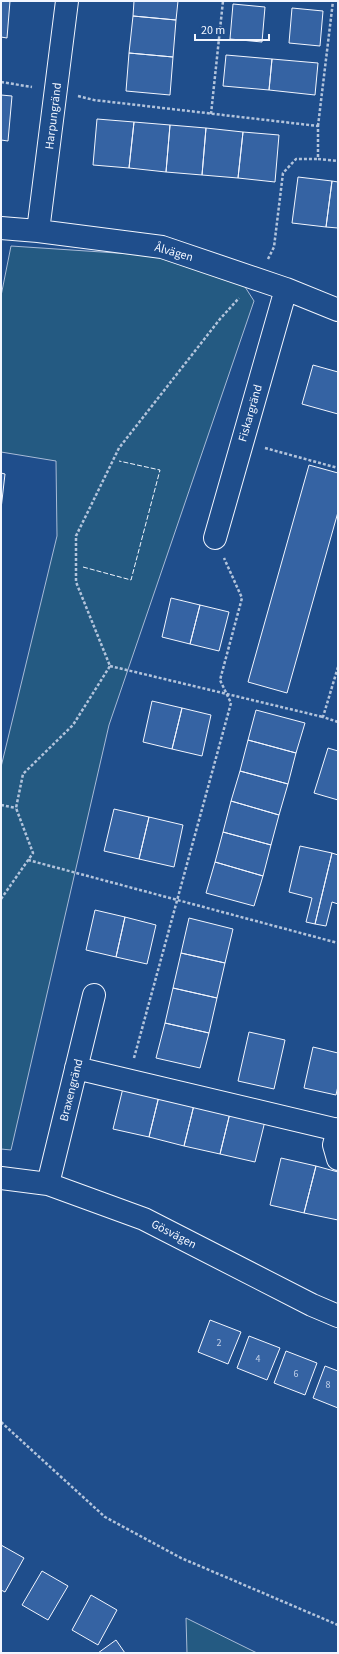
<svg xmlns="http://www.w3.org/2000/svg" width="339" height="1654" viewBox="0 0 339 1654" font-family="'Source Sans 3',sans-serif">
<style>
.green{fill:#245a82;stroke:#a8bbd7}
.building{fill:#3563a3;stroke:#f2f6ff}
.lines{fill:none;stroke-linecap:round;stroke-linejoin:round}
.street-casing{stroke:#f2f6ff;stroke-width:24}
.path{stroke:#b3c4dc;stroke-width:2.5;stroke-dasharray:3 2;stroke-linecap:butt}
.street{stroke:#1f4e8c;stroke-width:22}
.fence{stroke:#f2f6ff;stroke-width:1;stroke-dasharray:5 2;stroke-linecap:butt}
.labels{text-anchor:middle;stroke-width:3;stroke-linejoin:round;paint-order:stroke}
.number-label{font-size:10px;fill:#c3d1e8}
.street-label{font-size:12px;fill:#f2f6ff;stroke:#1f4e8c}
</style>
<rect width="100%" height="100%" fill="#1f4e8c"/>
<path class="green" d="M11 246 162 256 240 279 254 301 109 725 11 1150 1 1149V767L57 536 56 461 1 452V296Z
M186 1618 257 1653H187Z"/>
<path class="building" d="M1 1H10L7 38 1 37Z
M134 1H178L176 20 133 16Z
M233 4 265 7 262 42 230 39Z
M292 8 323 11 320 46 289 43Z
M133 16 176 20 173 57 129 53Z
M129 53 173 57 170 95 126 91Z
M226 55 272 59 269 90 223 86Z
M272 59 318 63 315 95 269 90Z
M1 95 12 96 8 141 1 140Z
M97 119 134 122 129 168 93 165Z
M134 122 170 125 166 172 129 168Z
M170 125 206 128 202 175 166 172Z
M206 128 243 132 238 178 202 175Z
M243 132 279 135 275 182 238 178Z
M298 177 332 181 326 227 292 223Z
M332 181 338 182V228L326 227Z
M313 365 338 372V414L302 404Z
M309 465 338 473V512L287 693 248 682Z
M1 473 5 474 1 509Z
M171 598 200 605 190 644 162 637Z
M200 605 229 612 219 651 190 644Z
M152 701 182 708 172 749 143 742Z
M182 708 211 715 202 756 172 749Z
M256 710 305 723 296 753 248 740Z
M248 740 296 753 288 784 240 771Z
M328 748 338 751V800L314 793Z
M240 771 288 784 279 815 231 801Z
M231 801 279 815 271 845 223 832Z
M114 809 149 817 139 859 104 851Z
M149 817 183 825 174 867 139 859Z
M223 832 271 845 263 876 215 862Z
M300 846 332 853 315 924 306 922 312 898 289 892Z
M332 853 338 855V904L332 902 326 926 315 924Z
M215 862 263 876 254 906 206 893Z
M95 910 125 917 116 957 86 950Z
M125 917 156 925 147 964 116 957Z
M189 918 233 929 225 963 181 953Z
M181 953 225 963 217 998 173 988Z
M173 988 217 998 209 1033 165 1023Z
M165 1023 209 1033 200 1068 156 1058Z
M249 1032 285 1040 274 1089 238 1081Z
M313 1047 338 1053V1086L336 1095 304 1088Z
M123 1088 159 1096 149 1137 113 1129Z
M159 1096 194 1105 184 1146 149 1137Z
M194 1105 230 1113 220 1154 184 1146Z
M230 1113 265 1121 255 1162 220 1154Z
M281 1158 316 1166 304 1213 270 1205Z
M316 1166 338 1172V1220L304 1213Z
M210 1320 241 1332 228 1364 198 1352Z
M249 1336 280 1348 267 1380 237 1368Z
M286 1351 317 1363 305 1395 274 1383Z
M325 1366 338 1371V1408L313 1398Z
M1 1545 24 1558 5 1592 1 1590Z
M42 1571 68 1586 48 1620 22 1605Z
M91 1595 117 1610 98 1645 72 1630Z
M116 1640 125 1653H98Z"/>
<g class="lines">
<g class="street-casing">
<path id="street" d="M1 228 38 231 162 247 286 289 338 310
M38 231 67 1
M215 538 286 289
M76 1068 338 1130
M338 1129 334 1145 338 1159
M1 1178 48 1184 144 1219 312 1305 338 1316
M48 1184 94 995"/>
</g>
<path class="path" d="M1 82 32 87
M78 96 94 100 318 126V159L338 161
M211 114 223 1
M318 126 333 1
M268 259 274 247 283 173 296 159H318
M265 448 338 468
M110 666 323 717
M338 667 323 717 338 722
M1 805 16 808
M28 860 338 943
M1 899 33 853 16 808 23 774 73 725 110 666 76 582V536L119 448 220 319 239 298
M134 1058 231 703 220 680 242 598 224 558
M1 1422 105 1517 181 1558 338 1625"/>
<use href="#street" class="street"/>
<path class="fence" d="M83 567 131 580 160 470 119 461"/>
</g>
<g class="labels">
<g class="number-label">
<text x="219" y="1346">2</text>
<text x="258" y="1362">4</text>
<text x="296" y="1377">6</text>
<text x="328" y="1388">8</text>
</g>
<g class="street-label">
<text transform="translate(53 116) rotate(-83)" y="4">Harpungränd</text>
<text transform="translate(174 252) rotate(16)" y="4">Ålvägen</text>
<text transform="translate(250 413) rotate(-74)" y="4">Fiskargränd</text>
<text transform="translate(71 1090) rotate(-76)" y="4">Braxengränd</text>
<text transform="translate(174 1234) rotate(27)" y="4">Gösvägen</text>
</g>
</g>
<rect width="339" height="1654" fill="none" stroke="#f2f6ff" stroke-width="4"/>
<path d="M195 34v6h74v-6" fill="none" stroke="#f2f6ff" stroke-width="2"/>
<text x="201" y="34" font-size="12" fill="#f2f6ff" stroke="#1f4e8c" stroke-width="3" paint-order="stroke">20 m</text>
</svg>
